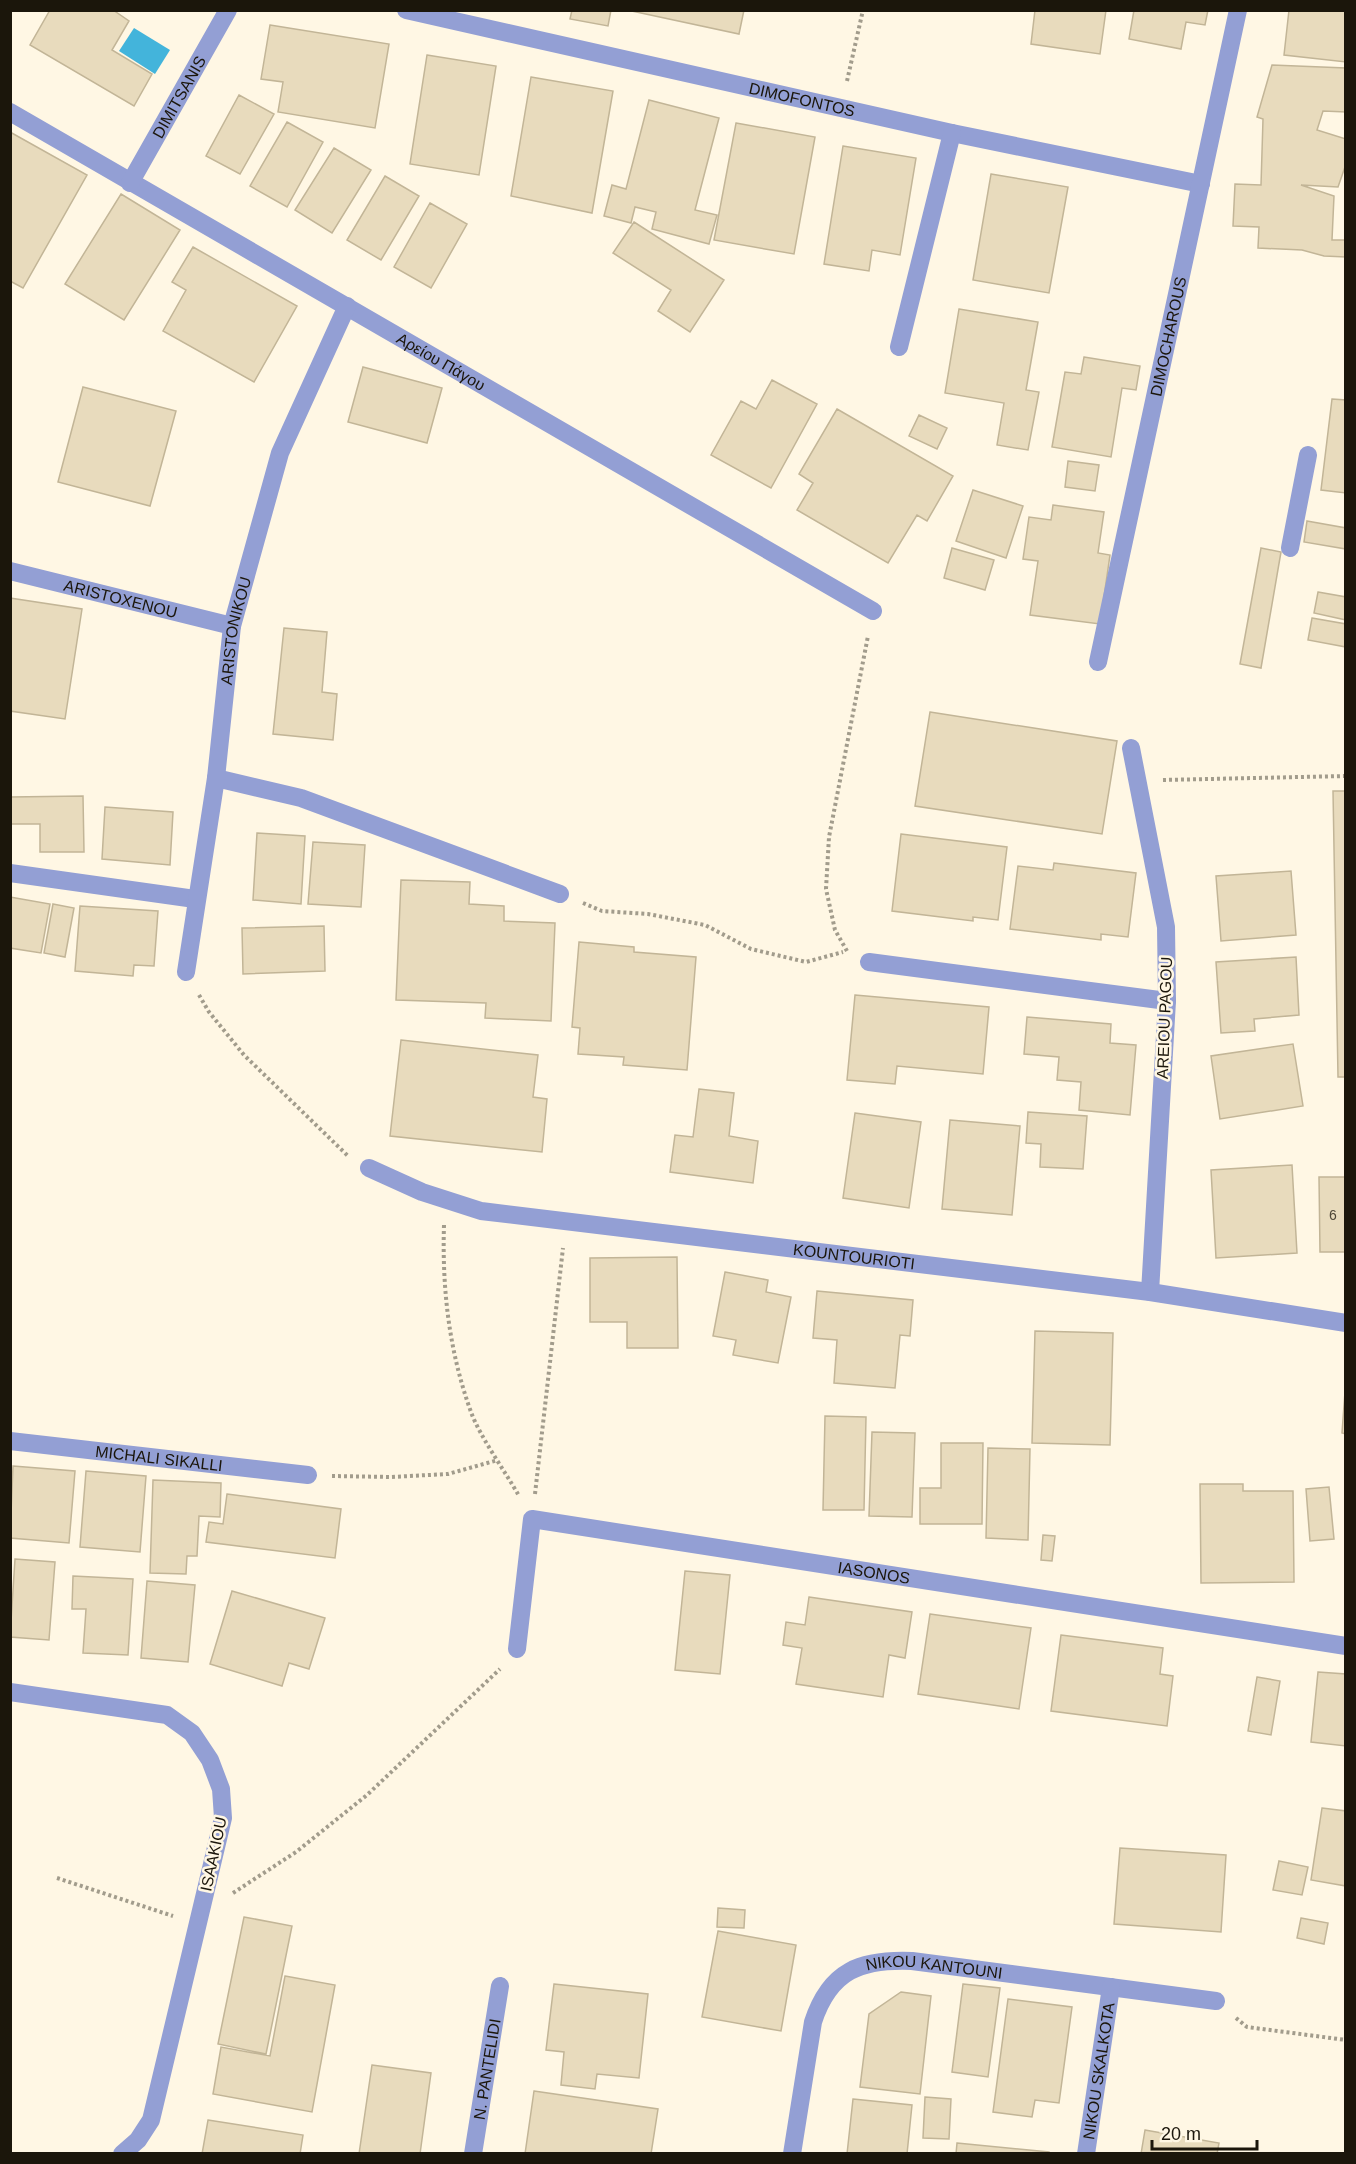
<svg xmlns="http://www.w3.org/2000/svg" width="1356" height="2164" viewBox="0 0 1356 2164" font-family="Helvetica,sans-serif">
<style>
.water{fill:#43b4db}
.building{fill:#e8dbbd;stroke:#c2b597;stroke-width:1.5}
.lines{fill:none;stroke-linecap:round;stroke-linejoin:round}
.path{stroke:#a29c8c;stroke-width:4;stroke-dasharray:3 3;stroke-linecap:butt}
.minor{stroke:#939fd4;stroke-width:18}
.labels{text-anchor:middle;stroke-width:5;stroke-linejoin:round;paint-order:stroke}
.number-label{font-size:14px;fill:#4e4738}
.street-label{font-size:16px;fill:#1b160b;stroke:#fff7e4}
</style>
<rect width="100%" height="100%" fill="#fff7e4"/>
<path class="water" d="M134 28 170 50 155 74 119 51Z"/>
<path class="building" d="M50 10H113L129 21 112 50 152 74 134 106 30 45Z
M572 10H611L608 26 570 19Z
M627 10H744L739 34Z
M1035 10H1106L1100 54 1031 44Z
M1134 10H1208L1205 25 1186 22 1181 49 1129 39Z
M1289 10H1346V62L1284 55Z
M270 25 389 44 375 128 278 112 283 82 261 79Z
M427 55 496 66 479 175 410 164Z
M1272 65 1346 68V112L1323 111 1317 130 1346 139V164L1338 187 1301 185 1334 196 1332 240H1346V257L1324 256 1302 250 1258 248 1259 227 1233 226 1235 184 1261 185 1263 119 1257 117Z
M531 77 613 91 592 213 511 196Z
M239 95 274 114 240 174 206 156Z
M649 100 719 118 695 210 717 215 709 244 652 229 656 212 635 207 631 223 604 216 612 185 626 189Z
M287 122 323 142 287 207 250 186Z
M736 123 815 137 794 254 714 240Z
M10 132 87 175 23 288 10 281Z
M843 146 916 158 900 255 872 250 869 271 824 264Z
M334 148 371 170 332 233 295 210Z
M991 174 1068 187 1049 293 973 280Z
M385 176 419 196 381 260 347 240Z
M121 194 180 230 124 320 65 284Z
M430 203 467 224 431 288 394 267Z
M634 222 724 280 690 332 658 311 671 290 613 253Z
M193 247 297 306 254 382 163 331 186 290 172 282Z
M959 309 1038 322 1026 390 1039 392 1028 450 997 445 1004 403 945 393Z
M1084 357 1140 366 1136 390 1122 388 1111 457 1052 447 1065 372 1081 374Z
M363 367 442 388 427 443 348 422Z
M772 380 817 404 771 488 711 455 741 401 756 409Z
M83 387 176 411 150 506 58 482Z
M1332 399 1346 400V493L1321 490Z
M837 409 953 476 927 521 917 515 888 563 797 510 813 483 799 474Z
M919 415 947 428 937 449 909 436Z
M1068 461 1099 465 1095 491 1065 487Z
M973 490 1023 506 1006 558 956 541Z
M1053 505 1104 512 1098 553 1110 555 1100 624 1030 615 1038 561 1023 559 1029 517 1051 520Z
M1307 521 1346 528V549L1304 542Z
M952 548 994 560 985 590 944 578Z
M1261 548 1281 552 1261 668 1240 664Z
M1318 592 1346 597V620L1314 613Z
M10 598 82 609 65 719 10 711Z
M1312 618 1346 624V647L1308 640Z
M284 628 327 632 322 692 337 694 333 740 273 734Z
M930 712 1117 741 1102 834 915 806Z
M1333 791H1346V1077H1338Z
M83 796 84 852H40V824H10V797Z
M105 807 173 812 170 865 102 859Z
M257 833 305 836 301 904 253 900Z
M901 834 1007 847 998 920 973 917V921L892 911Z
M313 842 365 845 361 907 308 904Z
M1054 863 1136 873 1128 937 1101 934V940L1010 929 1018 866 1053 870Z
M1291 871 1296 935 1221 941 1216 876Z
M401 880 470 882 469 904 504 906V921L555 923 551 1021 485 1018 486 1003 396 1000Z
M10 897 50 904 41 953 10 948Z
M53 904 74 908 65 957 44 953Z
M80 906 158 911 154 966 134 965 133 976 75 971Z
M324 926 325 971 243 974 242 928Z
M579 942 634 947V952L696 957 687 1070 623 1065 624 1057 578 1054 580 1028 572 1027Z
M1296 957 1299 1015 1254 1019 1255 1031 1221 1033 1216 962Z
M855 995 989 1007 983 1074 897 1066 895 1084 847 1080Z
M1027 1017 1111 1024 1110 1043 1136 1045 1130 1115 1079 1110 1081 1082 1057 1080 1059 1057 1024 1054Z
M401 1040 538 1055 533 1097 547 1099 542 1152 390 1136Z
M1293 1044 1303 1106 1220 1119 1211 1056Z
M699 1089 734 1093 729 1136 758 1141 753 1183 670 1172 675 1135 693 1137Z
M1028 1112 1087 1116 1083 1169 1040 1167 1041 1144 1026 1143Z
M855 1113 921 1122 909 1208 843 1198Z
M950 1120 1020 1126 1012 1215 942 1209Z
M1292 1165 1297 1253 1216 1258 1211 1170Z
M1319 1177H1346V1252H1320Z
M677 1257 678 1348H627V1322H590V1258Z
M725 1272 768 1280 766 1292 791 1297 778 1363 733 1355 736 1340 713 1336Z
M817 1291 913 1300 910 1336 900 1335 895 1388 834 1383 837 1340 813 1338Z
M1035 1331 1113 1333 1110 1445 1032 1443Z
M1345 1392H1346V1434L1342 1433Z
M825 1416 866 1417 864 1510H823Z
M872 1432 915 1433 912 1517 869 1516Z
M941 1443H983L982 1524H920V1488H941Z
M988 1448 1030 1449 1028 1540 986 1538Z
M13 1466 75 1471 69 1543 10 1538Z
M86 1471 146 1476 140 1552 80 1547Z
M153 1480 221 1483 220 1517 199 1516 197 1556H187L186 1574 150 1573Z
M1200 1484H1243V1491H1293L1294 1582 1201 1583Z
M1329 1487 1334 1539 1310 1541 1306 1489Z
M227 1494 341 1509 335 1558 206 1542 209 1522 223 1524Z
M1043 1535 1055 1536 1052 1561 1041 1560Z
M15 1559 55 1562 49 1640 10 1637Z
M685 1571 730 1575 720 1674 675 1670Z
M73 1576 133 1579 128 1655 83 1653 86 1609H72Z
M147 1581 195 1585 188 1662 141 1658Z
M232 1591 325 1618 309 1669 289 1663 282 1686 210 1664Z
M809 1597 912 1612 905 1658 889 1655 883 1697 796 1684 802 1648 783 1645 786 1622 805 1625Z
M930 1614 1031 1628 1019 1709 918 1694Z
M1061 1635 1163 1648 1160 1674 1173 1676 1167 1726 1051 1711Z
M1318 1672 1346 1674V1746L1311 1742Z
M1257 1677 1280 1681 1271 1735 1248 1731Z
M1322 1808 1346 1811V1886L1311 1880Z
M1120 1848 1226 1855 1221 1932 1114 1924Z
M1279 1861 1308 1867 1302 1895 1273 1890Z
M718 1908 745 1910 744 1928 717 1927Z
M244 1917 292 1926 266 2054 218 2044Z
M1301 1918 1328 1923 1324 1944 1297 1938Z
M718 1931 796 1945 781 2031 702 2017Z
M285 1976 335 1985 312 2112 213 2094 221 2047 270 2056Z
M554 1984 648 1994 639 2078 597 2074 595 2089 561 2085 564 2052 546 2050Z
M963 1984 1000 1988 988 2077 952 2072Z
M901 1992 931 1996 920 2094 860 2087 869 2014Z
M1008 1999 1072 2007 1059 2103 1035 2100 1032 2117 993 2112Z
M372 2065 431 2073 420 2154H359Z
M534 2091 658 2109 651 2154H525Z
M925 2097 951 2099 949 2139 923 2138Z
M853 2099 912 2105 907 2154H847Z
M208 2120 303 2135 300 2154H202Z
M1145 2130 1219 2143 1217 2154H1141Z
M957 2143 1049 2152V2154H956Z"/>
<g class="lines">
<path class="path" d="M847 81 863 10
M1163 780 1346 776
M583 903 602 911 648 914 705 925 751 949 806 962 843 952
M847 951 835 930 826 889 829 837 868 636
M199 995 209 1012 244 1055 348 1156
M444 1225C442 1289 449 1351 471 1412 480 1437 505 1471 519 1496
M332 1476 391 1477 448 1474 498 1460
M535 1494 563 1248
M57 1878 173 1916
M233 1893 296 1852 367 1795 500 1669
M1236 2018 1247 2027 1346 2040"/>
<g class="minor">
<path id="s1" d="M406 10 952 133 1201 184"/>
<path id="s2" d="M10 112 873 611"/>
<path id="s3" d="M130 183 228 10"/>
<path d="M899 347 952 133"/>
<path d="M1290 548 1308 455"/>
<path id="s4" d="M10 571 232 626"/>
<path id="s5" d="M1098 662 1238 10"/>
<path d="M1131 748 1166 927 1167 1001 1150 1292"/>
<path d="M216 778 301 798 560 894"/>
<path d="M10 873 195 899"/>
<path d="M869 962 1167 1001"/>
<path id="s6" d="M186 972 216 778 232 626 280 453 347 306"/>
<path id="s7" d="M369 1168 422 1192 481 1211 1150 1292 1346 1323"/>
<path id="s8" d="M10 1441 308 1475"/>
<path id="s9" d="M517 1649 532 1519 1346 1646"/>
<path d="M10 1692 167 1715 192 1733 210 1760 221 1789 223 1818 151 2120 138 2140 122 2154"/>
<path id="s10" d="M473 2154 500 1986"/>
<path id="s11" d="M792 2154 813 2022C830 1970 861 1959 912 1961L1216 2001"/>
<path id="s12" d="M1086 2154 1111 1987"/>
</g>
</g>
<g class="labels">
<g class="number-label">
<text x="1333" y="1220">6</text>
</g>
<g class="street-label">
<text dy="6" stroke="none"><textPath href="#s3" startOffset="99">DIMITSANIS</textPath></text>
<text dy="6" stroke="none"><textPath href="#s1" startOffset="406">DIMOFONTOS</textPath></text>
<text dy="6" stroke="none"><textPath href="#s5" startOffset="333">DIMOCHAROUS</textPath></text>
<text dy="6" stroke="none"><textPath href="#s2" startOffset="498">Αρείου Πάγου</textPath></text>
<text dy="6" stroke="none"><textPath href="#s4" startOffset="114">ARISTOXENOU</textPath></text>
<text dy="6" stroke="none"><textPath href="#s6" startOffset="345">ARISTONIKOU</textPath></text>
<text transform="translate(1164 1018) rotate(-88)" y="6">AREIOU PAGOU</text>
<text dy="6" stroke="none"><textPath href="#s7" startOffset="496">KOUNTOURIOTI</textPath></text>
<text dy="6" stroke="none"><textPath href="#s8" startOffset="150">MICHALI SIKALLI</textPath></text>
<text dy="6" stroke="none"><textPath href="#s9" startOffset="477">IASONOS</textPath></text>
<text transform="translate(213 1854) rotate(-78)" y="6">ISAAKIOU</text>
<text dy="6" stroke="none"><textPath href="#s11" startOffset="284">NIKOU KANTOUNI</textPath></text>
<text dy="6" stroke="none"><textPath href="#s10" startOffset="86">N. PANTELIDI</textPath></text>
<text dy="6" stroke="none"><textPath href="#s12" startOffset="84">NIKOU SKALKOTA</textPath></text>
</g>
</g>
<rect width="1356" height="2164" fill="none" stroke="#1b160b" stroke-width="24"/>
<path d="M1152 2140v9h105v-9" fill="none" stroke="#1b160b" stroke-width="3"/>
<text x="1161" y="2140" font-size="18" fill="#1b160b" stroke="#fff7e4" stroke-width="4.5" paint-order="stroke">20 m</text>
</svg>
